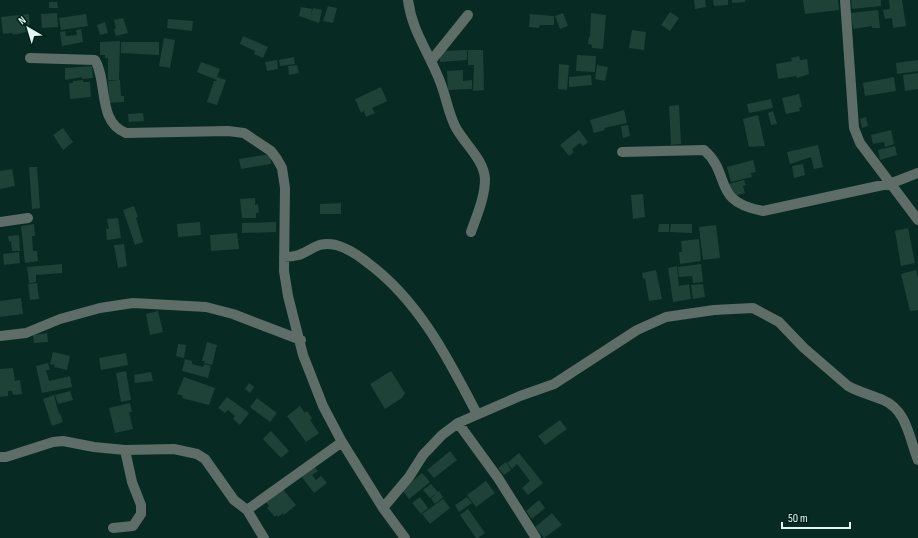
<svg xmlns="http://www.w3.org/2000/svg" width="918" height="538" viewBox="0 0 918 538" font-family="'Sofia Sans Condensed',sans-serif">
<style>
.building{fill:#1e4138}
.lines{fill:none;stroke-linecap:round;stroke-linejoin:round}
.minor{stroke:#5e6d68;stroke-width:10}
</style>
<rect width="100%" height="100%" fill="#072b23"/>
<path class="building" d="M694 0H705L706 7 695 9Z
M713 0H728V5L714 6Z
M732 0H745V2L732 3Z
M803 0H838L839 10 805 14Z
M851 0H881V6L852 9Z
M889 0H902L906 26 893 28 892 18 885 19 883 10 890 9Z
M49 2H57L58 8H49Z
M328 6 337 8 333 23 323 21Z
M301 7 312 9 311 16 313 8 322 10 319 23 299 16Z
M878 10 880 28H872V26L853 29 851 13Z
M670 12 679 18 670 31 661 25Z
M57 13 58 27 42 28 41 14Z
M563 13 568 26 560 29 555 16Z
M591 13 606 15 603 49 592 48V45L588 44 589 36 590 37Z
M29 14 30 31 13 35 12 33 3 34 1 17Z
M86 14 88 26 61 30 59 18Z
M530 14 554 16V25H540L539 28 529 27Z
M123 18 128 33 116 36 114 29H116L114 20Z
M168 19 193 21 192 31 167 28Z
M105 22 108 33 100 35 97 25Z
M81 29 83 42 62 46 60 32 65 31 66 36 77 35 76 30Z
M632 30 646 32 644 50 629 48Z
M243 36 268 47 263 58 254 54 255 51 240 44Z
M164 38 175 40 170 68 159 66Z
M120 41 119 80H108V58H105V55H100V42Z
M121 42H159V55L121 53Z
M467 50V60L440 62V51Z
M468 50H483L484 90 473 91 474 65H468Z
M577 55 596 56 595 72 576 71Z
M799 56 800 60 807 59 809 74 797 78 796 76 778 79 776 64 792 61 791 58Z
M294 57 295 64 280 66 279 60Z
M277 60 278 69 267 71 265 62Z
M918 60V71L897 74 896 63Z
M201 62 220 69 217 77 226 80 217 105 207 102 214 81H216L217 80 197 72Z
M559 64 569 65 567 90 558 89Z
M297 65 299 73 289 75 288 66Z
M597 65 608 67 605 81 595 79Z
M92 66 93 78 82 79V77L65 80V68Z
M463 70V81L472 80V89L448 90 447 71Z
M918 73V89L905 91 903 75Z
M591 75 592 85 569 87V77Z
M894 77 896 91 865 96 863 83Z
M83 80V82H90L91 97 70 99 69 83H73V81Z
M120 80 121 96H124V102L107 103V98L109 97 108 81Z
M381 87 387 101 372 108 375 113 366 117 364 111 361 113 355 99Z
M799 94 802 107 799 108 800 111 786 114 782 98Z
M771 99 773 108 749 113 747 104Z
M679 105 681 144 671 145 669 106Z
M624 110 627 123 604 128 605 130 594 133 590 120Z
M773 111 777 124 771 125 768 113Z
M143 113 144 121 129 122 128 114Z
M758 115 765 146 749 147 743 119Z
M866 117 868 126 862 128 860 119Z
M628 125 630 136 623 138 621 126Z
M63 128 73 142 63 150 53 135Z
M579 130 588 142 583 146 580 143 572 149 574 152 569 156 560 145Z
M891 130 894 144 885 147 884 142 873 144 871 135Z
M818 145 823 167 814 169 811 157 790 164 787 152Z
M895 146 897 155 880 160 878 150Z
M270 154 271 164 241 169 239 159Z
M753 160 756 172 751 173 752 177 731 182 727 167Z
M803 164 805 175 794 178 792 166Z
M29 167H37L40 208 32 209Z
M12 169 15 186 0 189V171Z
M744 180 746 185 743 186 745 193 734 196 732 189H729L728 184Z
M643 194 645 217 633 219 631 195Z
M255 198V205L258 204 259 213H256V218H242L240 199Z
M341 203V214H320V204Z
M134 206 138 217 136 218 143 242 135 245 123 210Z
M118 218 121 238 107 240 106 229H109L107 219Z
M200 222 201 235 178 237 177 224Z
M276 222V232L242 233V223Z
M34 224 35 236H32L33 251H37L38 261 25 263 21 226Z
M659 224H669V232H658Z
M671 224H692V233L670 232Z
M716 225 720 258 703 260 699 227Z
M908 228 915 263 901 266 895 231Z
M237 233 239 249 211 251 210 235Z
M19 235 20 251H12L11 241 9 242 8 236Z
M699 239 701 261 680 264 679 252H682L681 241Z
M124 244 127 266 118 268 114 245Z
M19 252 20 263 4 265 3 254Z
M62 264V273L36 275V282L29 283 27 267Z
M701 264 703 282 693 283 692 276 679 277 678 267Z
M677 266 679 286 689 284 691 299 673 302 668 268Z
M656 270 662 299 649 301 645 278 643 279 642 273Z
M916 270 918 278V310L910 311 901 274Z
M37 283 39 299 30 300 28 284Z
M703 284 705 297 693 299 691 285Z
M21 298 23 314 0 317V301Z
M158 311 163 332 150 335 146 314Z
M47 333 48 342 34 343 33 335Z
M207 342 217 345 212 365 204 363 205 361H202Z
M178 344 186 345 184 358 176 356Z
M53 352 70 356 67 370 54 367 55 365 50 364Z
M126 353 128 365 101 370 99 358Z
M185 359 192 361V364L203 367 204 364 211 366 208 378 182 371Z
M48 363 50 370H46L49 381 70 376 72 387 42 393 36 366Z
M13 368 15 381 20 380 22 394 13 395 12 391H8V396L0 397V369Z
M126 371 131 400 121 402 116 373Z
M391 371 405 393 402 398 385 409 370 384Z
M151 372 153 381 135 383 134 375Z
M184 377 215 388 209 405 182 398 183 396 177 394Z
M249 383 254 387 250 393 245 389Z
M70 391 73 400 58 404 55 395Z
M54 395 59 414 60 413 63 422 52 426 43 399Z
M227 397 249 413 240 425 233 419 235 416 228 410 225 413 218 408Z
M257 398 277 413 270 422 250 407Z
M130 403 132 412H129L133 429 115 433 109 408Z
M300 406 305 413 307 411 312 418 310 420 319 433 306 442 287 416Z
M560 420 567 429 545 445 538 436Z
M271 431 289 451 281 458 263 439Z
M450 451 457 460 434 478 427 470Z
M519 453 543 483 528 495 522 488 530 481 517 464 512 469 507 463Z
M506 462 511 470 504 475 498 468Z
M314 466 318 471 312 475 316 480 321 476 327 483 314 493 301 476Z
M422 473 430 482 409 499 402 490Z
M486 481 495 493 476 507 467 495Z
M431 484 438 492 430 498 423 490Z
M282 488 296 505 284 515 283 513 278 517 277 515 275 517 267 508 269 506 265 501Z
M439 491 443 497 435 504 431 498Z
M420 497 428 508 421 514 412 503Z
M467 497 472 503 459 512 455 505Z
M443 499 450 508 430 524 422 514Z
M539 500 545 508 532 519 526 511Z
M468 509 485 533 478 538H476L460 515Z
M552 513 562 525 544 538 535 527Z"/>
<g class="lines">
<path class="minor" d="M408 0C412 31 428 51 439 79 446 95 448 113 456 128 465 144 484 160 485 179 485 197 477 215 471 232
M845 0 854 128 860 143 918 220
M30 58 95 60C108 82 97 122 126 133L228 131 244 133 271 151 277 159 282 168 285 188 284 271 288 296 303 355 323 406 342 442 383 508 405 538
M431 61 468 15
M622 152 704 150C732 174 711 202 763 211L892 183 918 173
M0 222 28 218
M284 257C289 257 295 256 299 255 314 249 318 241 336 245 348 248 358 255 368 263 419 301 448 358 477 414
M0 336 26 333 60 319 100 308 133 303 206 307 233 314 301 340
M458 423 498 478 536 538
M0 457H6L53 442 63 441 94 447 125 450 174 449 197 454 205 459 234 500 247 510 264 538
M383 508 409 477 423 455 442 435 458 423 520 396 554 384 637 330 666 317 714 310 753 308 779 322 804 348 848 386C859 392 871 395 883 400 907 410 909 438 918 460
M247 510 342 442
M113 528 133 526 141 514V505L132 482 125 450"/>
</g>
<g transform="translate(28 28) rotate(322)" stroke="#00221a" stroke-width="3" paint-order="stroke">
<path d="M0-3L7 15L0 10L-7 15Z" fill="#e3f7f1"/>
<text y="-6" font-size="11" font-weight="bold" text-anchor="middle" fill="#e3f7f1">N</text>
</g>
<path d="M782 522v6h68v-6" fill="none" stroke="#e3f7f1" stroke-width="2"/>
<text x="788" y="522" font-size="12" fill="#e3f7f1" stroke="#00221a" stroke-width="3" paint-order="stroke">50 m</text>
</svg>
